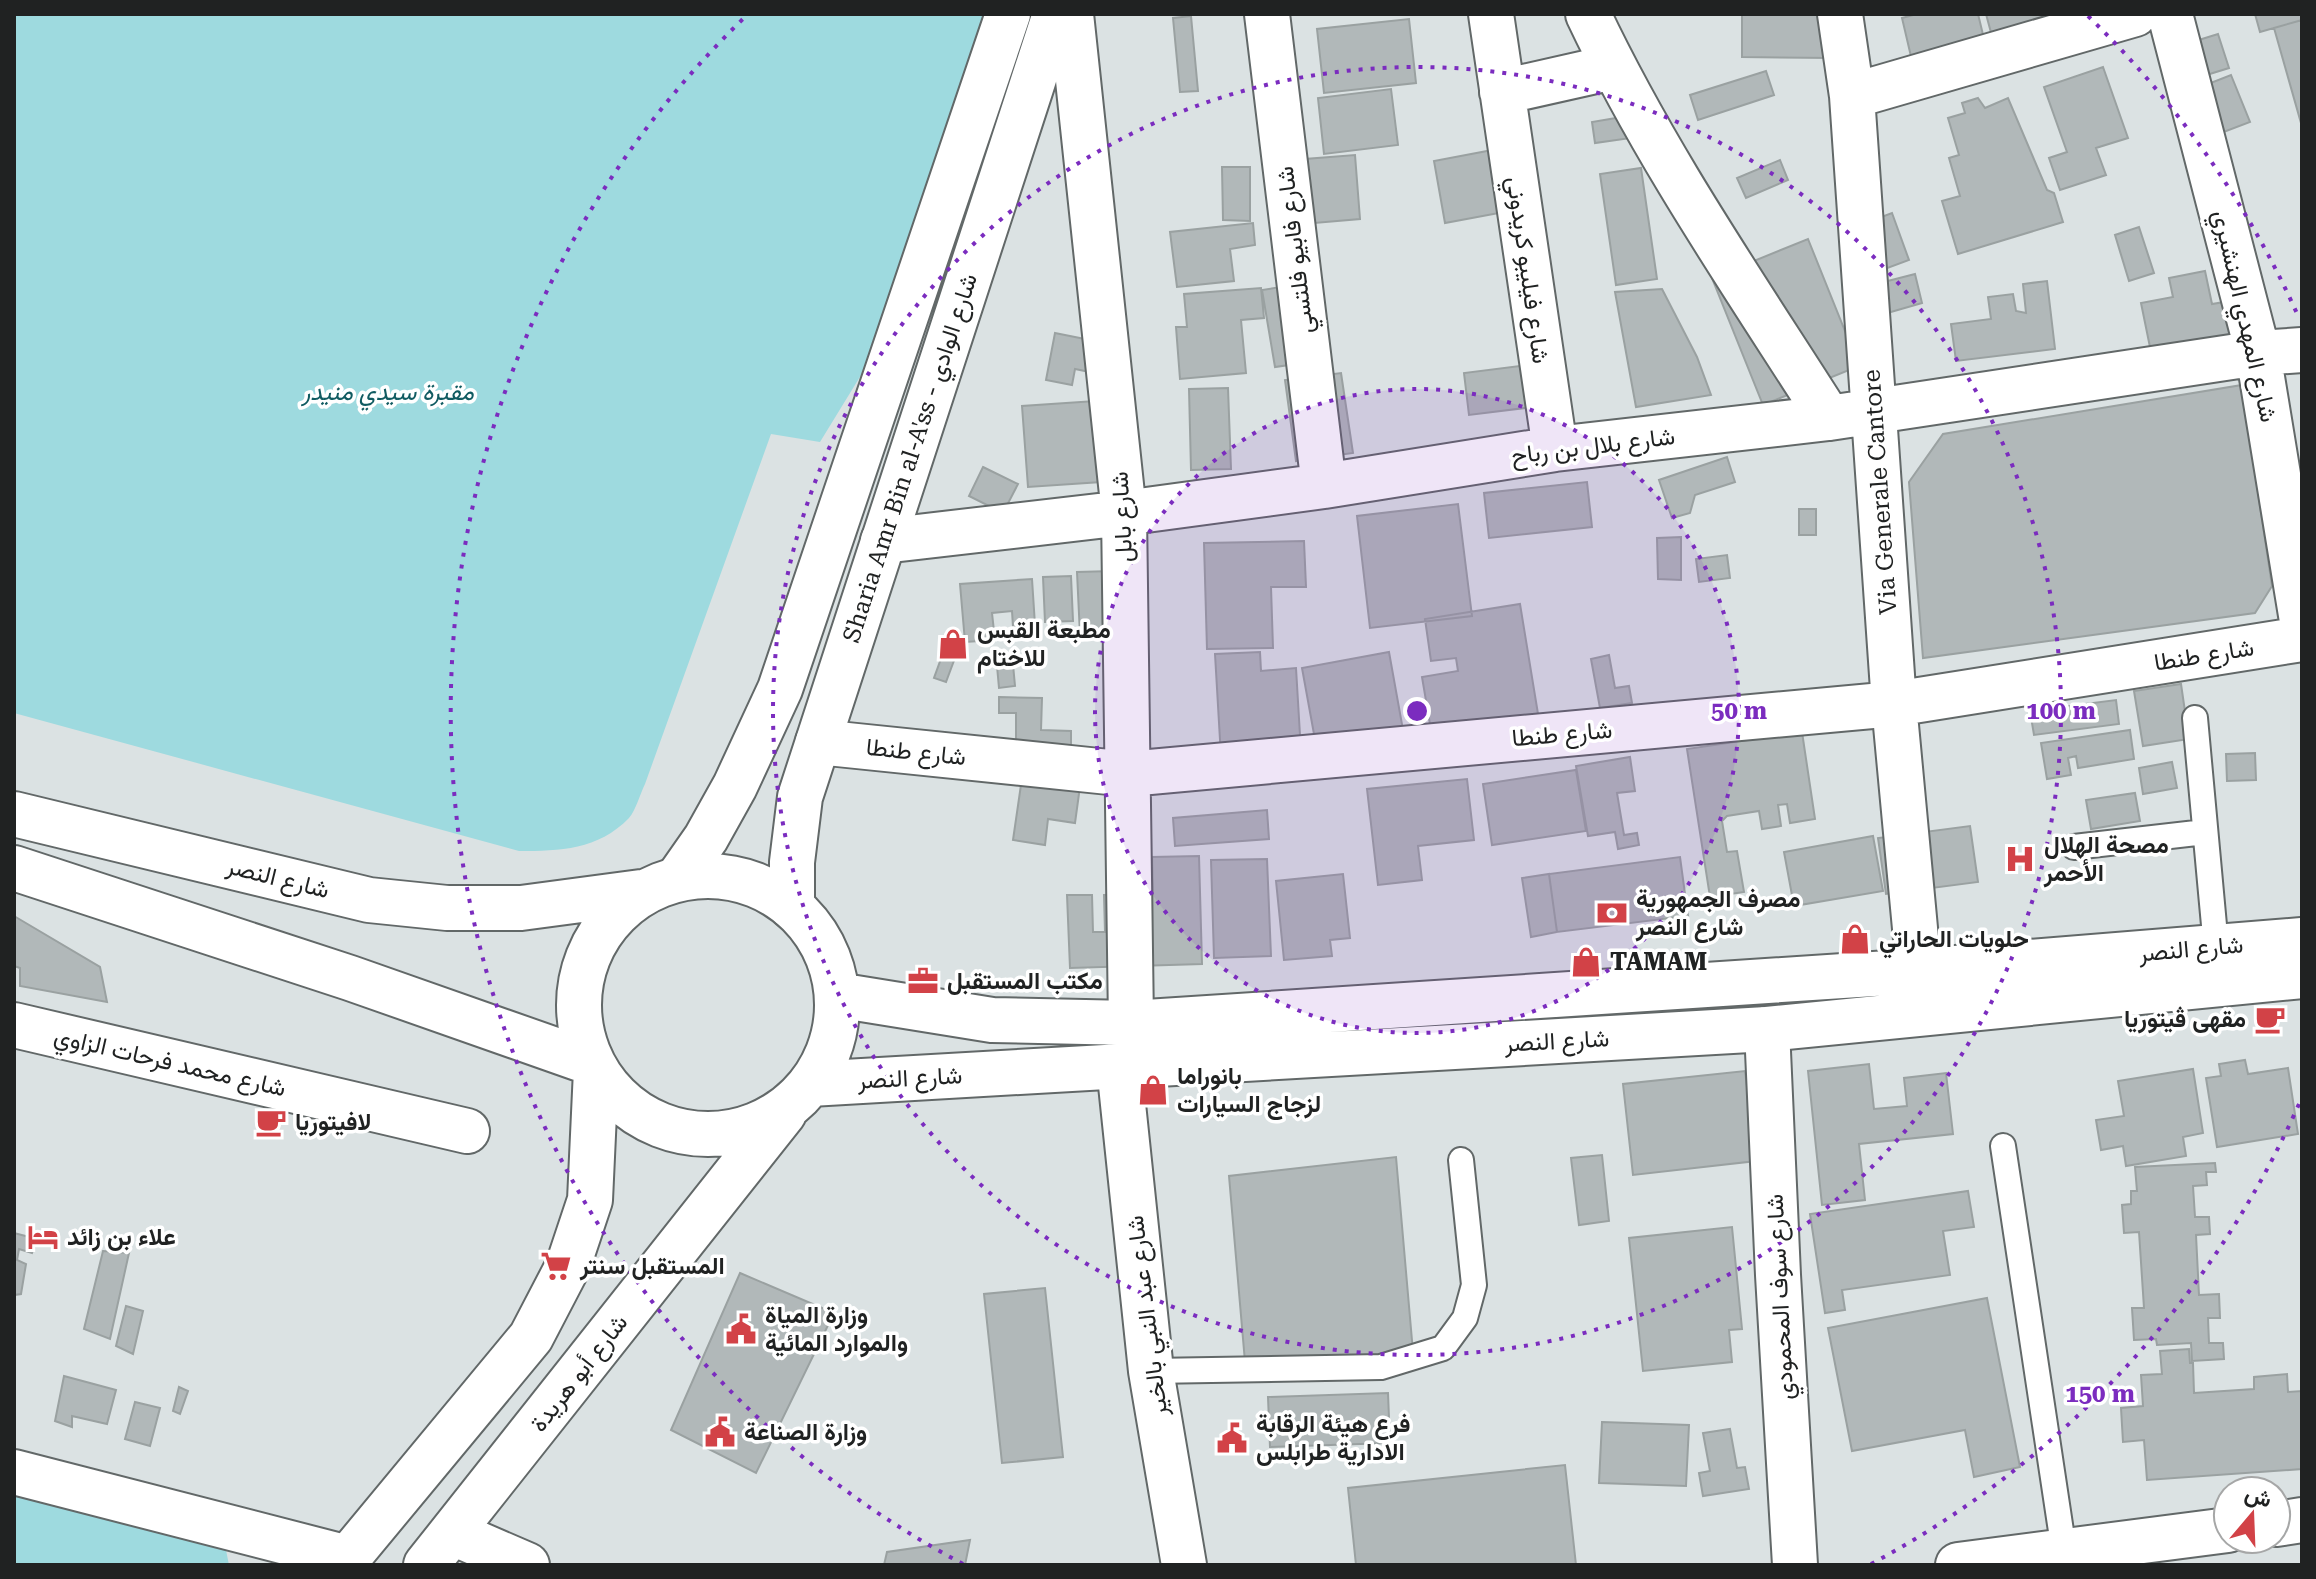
<svg xmlns="http://www.w3.org/2000/svg" width="2316" height="1579" viewBox="0 0 2316 1579" font-family="'Roboto Serif',Vazirmatn,serif">
<style>
.green{fill:#9edadf}
.building{fill:#b1b8b9;stroke:#9aa1a1;stroke-width:2}
.lines{fill:none;stroke-linecap:round;stroke-linejoin:round}
.service-casing{stroke:#626868;stroke-width:28}
.minor-casing{stroke:#626868;stroke-width:48}
.secondary-casing{stroke:#626868;stroke-width:48}
.trunk-casing{stroke:#626868;stroke-width:48}
.service{stroke:#fff;stroke-width:24}
.minor{stroke:#fff;stroke-width:44}
.secondary{stroke:#fff;stroke-width:44}
.trunk{stroke:#fff;stroke-width:44}
.ring{fill:none;stroke:#7b2cbf;stroke-width:4;stroke-dasharray:4 8}
.labels{text-anchor:middle;stroke-width:7;stroke-linejoin:round;paint-order:stroke}
.street-label{font-size:24px;fill:#202222;stroke:#fff}
.park-label{font-size:24px;font-style:italic;fill:#105b61;stroke:#fff}
.poi-label{font-size:24px;font-weight:bold;fill:#202222;stroke:#fff;text-anchor:start}
.centre{fill:#7b2cbf;stroke:#fff;stroke-width:4}
.ring-label{font-size:24px;text-anchor:middle;font-weight:bold;fill:#7b2cbf;stroke:#fff;stroke-width:7;stroke-linejoin:round;paint-order:stroke}
</style>
<rect width="100%" height="100%" fill="#dbe2e3"/>
<path class="green" d="M14 14H994L896 318 820 442 771 434 645 784C640 794 636 810 629 818 598 850 560 851 519 851L14 713Z
M14 1486 222 1530 229 1565H14Z"/>
<path class="building" d="M1742 14H1833L1832 58 1742 57Z
M1917 14H1978L1986 47 1913 65 1902 18Z
M1986 14H2053L2056 24 1993 40Z
M2255 14H2302V20L2260 32Z
M1191 16 1198 91 1180 92 1173 18Z
M1409 19 1416 83 1324 93 1317 29Z
M2302 20V122L2301 123 2274 28Z
M2218 34 2229 68 2171 86 2160 52Z
M2103 67 2128 138 2096 148 2106 175 2060 190 2049 158 2067 152 2044 87Z
M1766 71 1774 95 1698 120 1690 95Z
M2231 75 2250 122 2213 136 2180 95Z
M1391 89 1398 145 1324 154 1318 98Z
M1978 98 1985 108 2008 98 2047 190 2054 193 2063 222 1958 254 1942 201 1960 196 1949 158 1959 155 1948 118 1965 113 1962 103Z
M1628 116 1631 138 1595 143 1592 122Z
M1503 148 1515 210 1445 223 1434 161Z
M1355 155 1360 219 1303 224 1305 159Z
M1780 160 1788 180 1746 198 1737 178Z
M1222 167H1250V221L1223 220Z
M1641 168 1657 279 1616 285 1600 174Z
M1892 213 1909 260 1874 273 1857 226Z
M1253 223 1255 245 1230 249 1234 281 1177 287 1170 232Z
M2139 227 2154 273 2129 281 2115 235Z
M1808 239 1859 366 1763 405 1712 278Z
M2205 271 2212 304 2242 299 2249 333 2151 352 2141 303 2173 297 2169 278Z
M1915 274 1922 303 1884 314 1876 284Z
M1319 281 1330 359 1275 367 1262 290Z
M2047 281 2055 349 1956 361 1951 324 1991 319 1988 297 2013 294 2016 311 2026 313 2023 284Z
M1261 288 1264 318 1241 320 1246 373 1180 379 1176 327H1187L1184 294Z
M1662 289 1697 357 1711 395 1636 407 1615 292Z
M1055 333 1115 345 1109 376 1075 369 1072 385 1046 380Z
M1528 365 1533 407 1469 415 1464 373Z
M1341 373 1353 453 1296 461 1285 380Z
M2242 385 2272 586 2255 613 1923 658 1909 482 1943 434Z
M1228 388 1231 469 1191 470 1189 389Z
M1110 400 1116 481 1028 487 1022 406Z
M1727 457 1735 482 1695 495 1690 513 1672 518 1659 480Z
M983 467 1018 484 1003 513 969 496Z
M1587 482 1592 527 1489 538 1484 493Z
M1458 504 1472 616 1370 628 1357 516Z
M1799 509H1816V535H1799Z
M1681 537V580L1658 579 1657 538Z
M1304 541 1306 587H1271L1273 648 1207 649 1204 543Z
M1727 555 1730 578 1699 582 1696 559Z
M1113 571 1116 633 1080 635 1077 572Z
M1071 576 1073 621 1045 622 1043 577Z
M1032 579 1035 625 1013 627 1012 611 992 613 995 640 965 642 960 584Z
M1520 604 1539 720 1432 736 1422 677 1458 671 1456 658 1431 661 1425 619Z
M950 634 962 639 946 682 934 678Z
M1260 652 1261 671 1296 668 1301 752 1221 757 1215 654Z
M1389 652 1403 730 1316 745 1302 668Z
M1012 654 1015 686 999 688 996 655Z
M1609 655 1615 688 1629 686 1632 703 1600 708 1591 659Z
M2181 684 2189 739 2143 746 2134 691Z
M999 697 1042 698 1041 730 1071 731V749L1016 748V713H999Z
M2116 700 2119 724 2034 735 2030 711Z
M2130 730 2134 759 2078 768 2076 756 2068 758 2071 775 2047 779 2041 743Z
M1802 732 1815 819 1790 823 1787 804 1778 805 1781 826 1762 829 1759 811 1727 816 1722 821 1727 852 1737 851 1744 892 1710 897 1687 749Z
M2255 753 2256 780 2227 781 2226 754Z
M1630 757 1635 791 1617 793 1624 835 1637 833 1639 845 1618 849 1615 832 1588 836 1576 766Z
M2172 762 2177 788 2143 794 2139 768Z
M1576 770 1586 831 1492 845 1483 784Z
M1023 771 1081 779 1075 823 1048 819 1045 845 1013 840Z
M1467 779 1474 840 1418 846 1422 880 1378 885 1367 789Z
M2135 793 2140 821 2091 829 2086 800Z
M1267 810 1269 839 1175 846 1173 818Z
M1970 826 1978 882 1886 894 1878 838Z
M1873 836 1883 891 1794 906 1784 852Z
M1199 856 1202 964 1070 968 1067 895H1092L1093 932H1105L1104 895 1153 894 1152 857Z
M1680 857 1688 916 1557 932 1549 874Z
M1267 859 1271 956 1214 958 1211 860Z
M1343 874 1350 938 1330 940 1332 956 1284 960 1276 881Z
M1549 874 1557 932 1531 937 1522 878Z
M14 916 100 967 107 1002 20 986V968L14 966Z
M2245 1060 2248 1074 2288 1068 2298 1134 2217 1147 2206 1078 2221 1076 2219 1064Z
M1869 1064 1874 1109 1907 1106 1904 1078 1946 1073 1953 1134 1859 1144 1865 1200 1822 1205 1808 1071Z
M2193 1069 2203 1133 2183 1137 2186 1156 2126 1166 2123 1146 2101 1150 2096 1120 2124 1116 2118 1081Z
M1745 1071 1756 1161 1633 1175 1623 1084Z
M1602 1155 1609 1221 1579 1225 1571 1158Z
M1396 1157 1413 1352 1245 1362 1229 1176Z
M2215 1163 2216 1172H2206L2207 1185 2193 1186 2195 1217H2209L2210 1234 2196 1235 2199 1295 2219 1294 2220 1318H2208L2209 1343H2223L2224 1359 2192 1361 2191 1343 2157 1345 2156 1339 2134 1340 2132 1308H2144L2139 1232 2124 1233 2122 1205 2131 1204V1191H2137L2135 1167Z
M1968 1191 1974 1227 1943 1231 1950 1275 1842 1290 1845 1310 1825 1313 1810 1214Z
M1732 1227 1742 1329 1729 1330 1732 1362 1643 1371 1629 1238Z
M14 1233 37 1239 32 1253 19 1249 17 1260 26 1264 21 1294 14 1295Z
M103 1251 129 1253 110 1339 84 1329Z
M740 1273 834 1313 756 1473 671 1430Z
M1045 1288 1063 1457 1002 1463 984 1294Z
M1987 1298 2020 1467 1974 1477 1965 1430 1852 1451 1828 1328Z
M126 1306 143 1311 133 1354 116 1346Z
M2189 1349 2190 1363H2193L2194 1393 2254 1389V1377L2287 1374 2288 1392 2302 1391V1469L2147 1480 2144 1440 2123 1442 2121 1408 2143 1406 2141 1375 2162 1374 2160 1351Z
M64 1376 116 1390 107 1424 72 1416V1427L55 1421Z
M179 1387 188 1391 180 1414 173 1411Z
M1388 1393 1390 1443 1270 1447 1268 1397Z
M135 1402 160 1408 150 1446 125 1439Z
M1602 1422 1689 1425 1686 1486 1599 1483Z
M1730 1429 1737 1468 1745 1467 1749 1489 1703 1496 1699 1473 1710 1471 1703 1433Z
M1565 1465 1576 1565H1356L1348 1488Z
M970 1540 965 1565H884L887 1552Z"/>
<g class="lines">
<g class="service-casing">
<path id="service" d="M2195 718 2216 947
M2074 847 2205 832
M2003 1146 2064 1551
M1151 1371 1381 1367 1443 1348 1465 1318 1474 1285 1461 1160"/>
</g>
<g class="minor-casing">
<path id="minor" d="M1071 14 1124 513 1131 1023
M1267 14 1324 486
M1491 14 1555 449
M1588 14C1655 156 1745 286 1829 418
M1840 14 1852 96 1894 704 1919 971
M2170 14 2258 353 2302 621
M1502 92 1613 67
M1852 96 2135 14
M883 541 1124 513 1324 486 1555 449 1829 418 2258 353 2302 350
M818 742 1128 774 1894 704 2302 639
M14 1025 467 1131
M1767 1029 1778 1275 1795 1565
M1119 1066 1151 1371 1184 1565
M14 1472 348 1558
M2276 1524 2302 1520
M453 1533 527 1565
M1958 1565 2228 1530"/>
</g>
<g class="secondary-casing">
<path id="secondary" d="M678 878 706 838 735 786 780 689 1008 14
M792 907V862L800 797 1055 14"/>
</g>
<g class="trunk-casing">
<path id="trunk" d="M14 814 369 900 447 908H521L641 892
M14 868 350 978 592 1063
M579 1005a129 129 0 1 1 258 0a129 129 0 1 1-258 0Z
M837 995 992 1020 1131 1023 1919 971 2302 940
M810 1084 1767 1029 2302 976
M342 1565 531 1337 568 1266 590 1200 596 1070
M426 1565 784 1113"/>
</g>
<use href="#service" class="service"/>
<use href="#minor" class="minor"/>
<use href="#secondary" class="secondary"/>
<use href="#trunk" class="trunk"/>
</g>
<circle cx="1417" cy="711" r="322" fill="#7b2cbf" fill-opacity=".12"/>
<g class="ring">
<circle cx="1417" cy="711" r="322"/>
<circle cx="1417" cy="711" r="644"/>
<path d="M2299 1104A966 966 0 0 1 1871 1564M963 1564A966 966 0 0 1 746 16M2088 16A966 966 0 0 1 2299 318"/>
</g>
<defs>
<g id="shop-bare" transform="scale(2.4)"><path d="M-5-2.5h2.3a2.7 3.5 0 0 1 5.4 0H5L5.5 6h-11ZM-1.5-2.5h3a1.5 2.3 0 0 0-3 0Z" fill="#d24247" stroke="#fff" stroke-width="2.5" paint-order="stroke"/></g>
<g id="hospital-bare" transform="scale(2.4)"><path d="M-5-5h3v3.5h4V-5h3V5h-3V1.5h-4V5h-3Z" fill="#d24247" stroke="#fff" stroke-width="2.5" paint-order="stroke"/></g>
<g id="bank-bare" transform="scale(2.4)"><path d="M-6-4H6V4H-6ZM0-2.3a2.3 2.3 0 1 0 0 4.6a2.3 2.3 0 1 0 0-4.6Z" fill="#d24247" stroke="#fff" stroke-width="2.5" paint-order="stroke"/></g>
<g id="office-bare" transform="scale(2.4)"><path d="M-6-3h4V-5.5h4V-3h4V5H-6ZM-1-4.5V-3h2v-1.5ZM-6 0V1H6V0Z" fill="#d24247" stroke="#fff" stroke-width="2.5" paint-order="stroke"/></g>
<g id="cafe-bare" transform="scale(2.4)"><path d="M-5.5-4.5H6V0H3Q3 3.5 0 3.5H-2.5Q-5.5 3.5-5.5 0ZM3-3.2v2h1.7v-2ZM-6 4.5H4V6H-6Z" fill="#d24247" stroke="#fff" stroke-width="2.5" paint-order="stroke"/></g>
<g id="hotel-bare" transform="scale(2.4)"><path d="M-6-4.5h1.5V1H6V5H4.5V3h-9V5H-6ZM-4 0a1.8 1.8 0 1 1 3.6 0ZM.5 0V-2.5h3Q6-2.5 6 0Z" fill="#d24247" stroke="#fff" stroke-width="2.5" paint-order="stroke"/></g>
<g id="supermarket-bare" transform="scale(2.4)"><path d="M-6-5.5h2.5l.6 2H6L4.5 2H-2.5L-4.4-4H-6ZM-1.5 3.2a1.3 1.3 0 1 0 .1 0ZM3 3.2a1.3 1.3 0 1 0 .1 0Z" fill="#d24247" stroke="#fff" stroke-width="2.5" paint-order="stroke"/></g>
<g id="civic-bare" transform="scale(2.4)"><path d="M-.6-6.5H3V-4.5H.6V-3L4-1V1h2V6H-6V1h2V-1L-.6-3ZM-1.2 2.5V6h2.4V2.5Z" fill="#d24247" stroke="#fff" stroke-width="2.5" paint-order="stroke"/></g>
</defs>
<g fill-rule="evenodd">
<use href="#shop-bare" x="953" y="644"/>
<use href="#hospital-bare" x="2020" y="859"/>
<use href="#bank-bare" x="1612" y="913"/>
<use href="#shop-bare" x="1855" y="939"/>
<use href="#shop-bare" x="1586" y="962"/>
<use href="#office-bare" x="923" y="981"/>
<use href="#cafe-bare" x="2270" y="1019"/>
<use href="#shop-bare" x="1153" y="1090"/>
<use href="#cafe-bare" x="271" y="1122"/>
<use href="#hotel-bare" x="43" y="1237"/>
<use href="#supermarket-bare" x="556" y="1266"/>
<use href="#civic-bare" x="741" y="1329"/>
<use href="#civic-bare" x="720" y="1432"/>
<use href="#civic-bare" x="1232" y="1438"/>
</g>
<g class="labels">
<g class="street-label">
<text transform="translate(1295 250) rotate(-97)" y="8">شارع فابيو فلتسي</text>
<text transform="translate(1528 270) rotate(82)" y="8">شارع فيليبو كريدوني</text>
<text transform="translate(2245 316) rotate(77)" y="8">شارع المهدي الهنشيري</text>
<text transform="translate(1593 446) rotate(-7)" y="8">شارع بلال بن رباح</text>
<text transform="translate(910 458) rotate(-72)" y="8">Sharia Amr Bin al-A'ss - شارع الوادي</text>
<text transform="translate(1880 492) rotate(-94)" y="8">Via Generale Cantore</text>
<text transform="translate(1122 517) rotate(-93)" y="8">شارع بابل</text>
<text transform="translate(2204 655) rotate(-9)" y="8">شارع طنطا</text>
<text transform="translate(1562 734) rotate(-5)" y="8">شارع طنطا</text>
<text transform="translate(916 752) rotate(6)" y="8">شارع طنطا</text>
<text transform="translate(278 878) rotate(14)" y="8">شارع النصر</text>
<text transform="translate(2191 949) rotate(-5)" y="8">شارع النصر</text>
<text transform="translate(1557 1041) rotate(-3)" y="8">شارع النصر</text>
<text transform="translate(170 1062) rotate(13)" y="8">شارع محمد فرحات الزاوي</text>
<text transform="translate(910 1078) rotate(-3)" y="8">شارع النصر</text>
<text transform="translate(1780 1297) rotate(-93)" y="8">شارع سوف المحمودي</text>
<text transform="translate(1147 1316) rotate(-97)" y="8">شارع عبد النبي بالخير</text>
<text transform="translate(579 1373) rotate(-52)" y="8">شارع أبو هريدة</text>
</g>
<g class="park-label">
<text x="388" y="400">مقبرة سيدي منيدر</text>
</g>
<g class="poi-label">
<text x="977" y="638">مطبعة القبس<tspan x="977" dy="28">للاختام</tspan></text>
<text x="2044" y="853">مصحة الهلال<tspan x="2044" dy="28">الأحمر</tspan></text>
<text x="1636" y="907">مصرف الجمهورية<tspan x="1636" dy="28">شارع النصر</tspan></text>
<text x="1879" y="947">حلويات الحاراتي</text>
<text x="1610" y="970">TAMAM</text>
<text x="947" y="989">مكتب المستقبل</text>
<text x="2246" y="1027" text-anchor="end">مقهى ڤيتوريا</text>
<text x="1177" y="1084">بانوراما<tspan x="1177" dy="28">لزجاج السيارات</tspan></text>
<text x="295" y="1130">لافيتوريا</text>
<text x="67" y="1245">علاء بن زائد</text>
<text x="580" y="1274">المستقبل سنتر</text>
<text x="765" y="1323">وزارة المياة<tspan x="765" dy="28">والموارد المائية</tspan></text>
<text x="1256" y="1432">فرع هيئة الرقابة<tspan x="1256" dy="28">الادارية طرابلس</tspan></text>
<text x="744" y="1440">وزارة الصناعة</text>
</g>
</g>
<circle cx="1417" cy="711" r="12" class="centre"/>
<g class="ring-label">
<text x="1739" y="719">50 m</text>
<text x="2061" y="719">100 m</text>
<text x="2100" y="1402">150 m</text>
</g>
<rect width="2316" height="1579" fill="none" stroke="#202222" stroke-width="32"/>
<g transform="translate(2252 1515) rotate(19)"><circle r="38" fill="#ffffff" stroke="#a6a7a7" stroke-width="2"/>
<path d="M0-6L14 30L0 20L-14 30Z" fill="#d24247"/>
<text y="-12" font-size="22" font-weight="bold" text-anchor="middle" fill="#202222">ش</text>
</g>
</svg>
